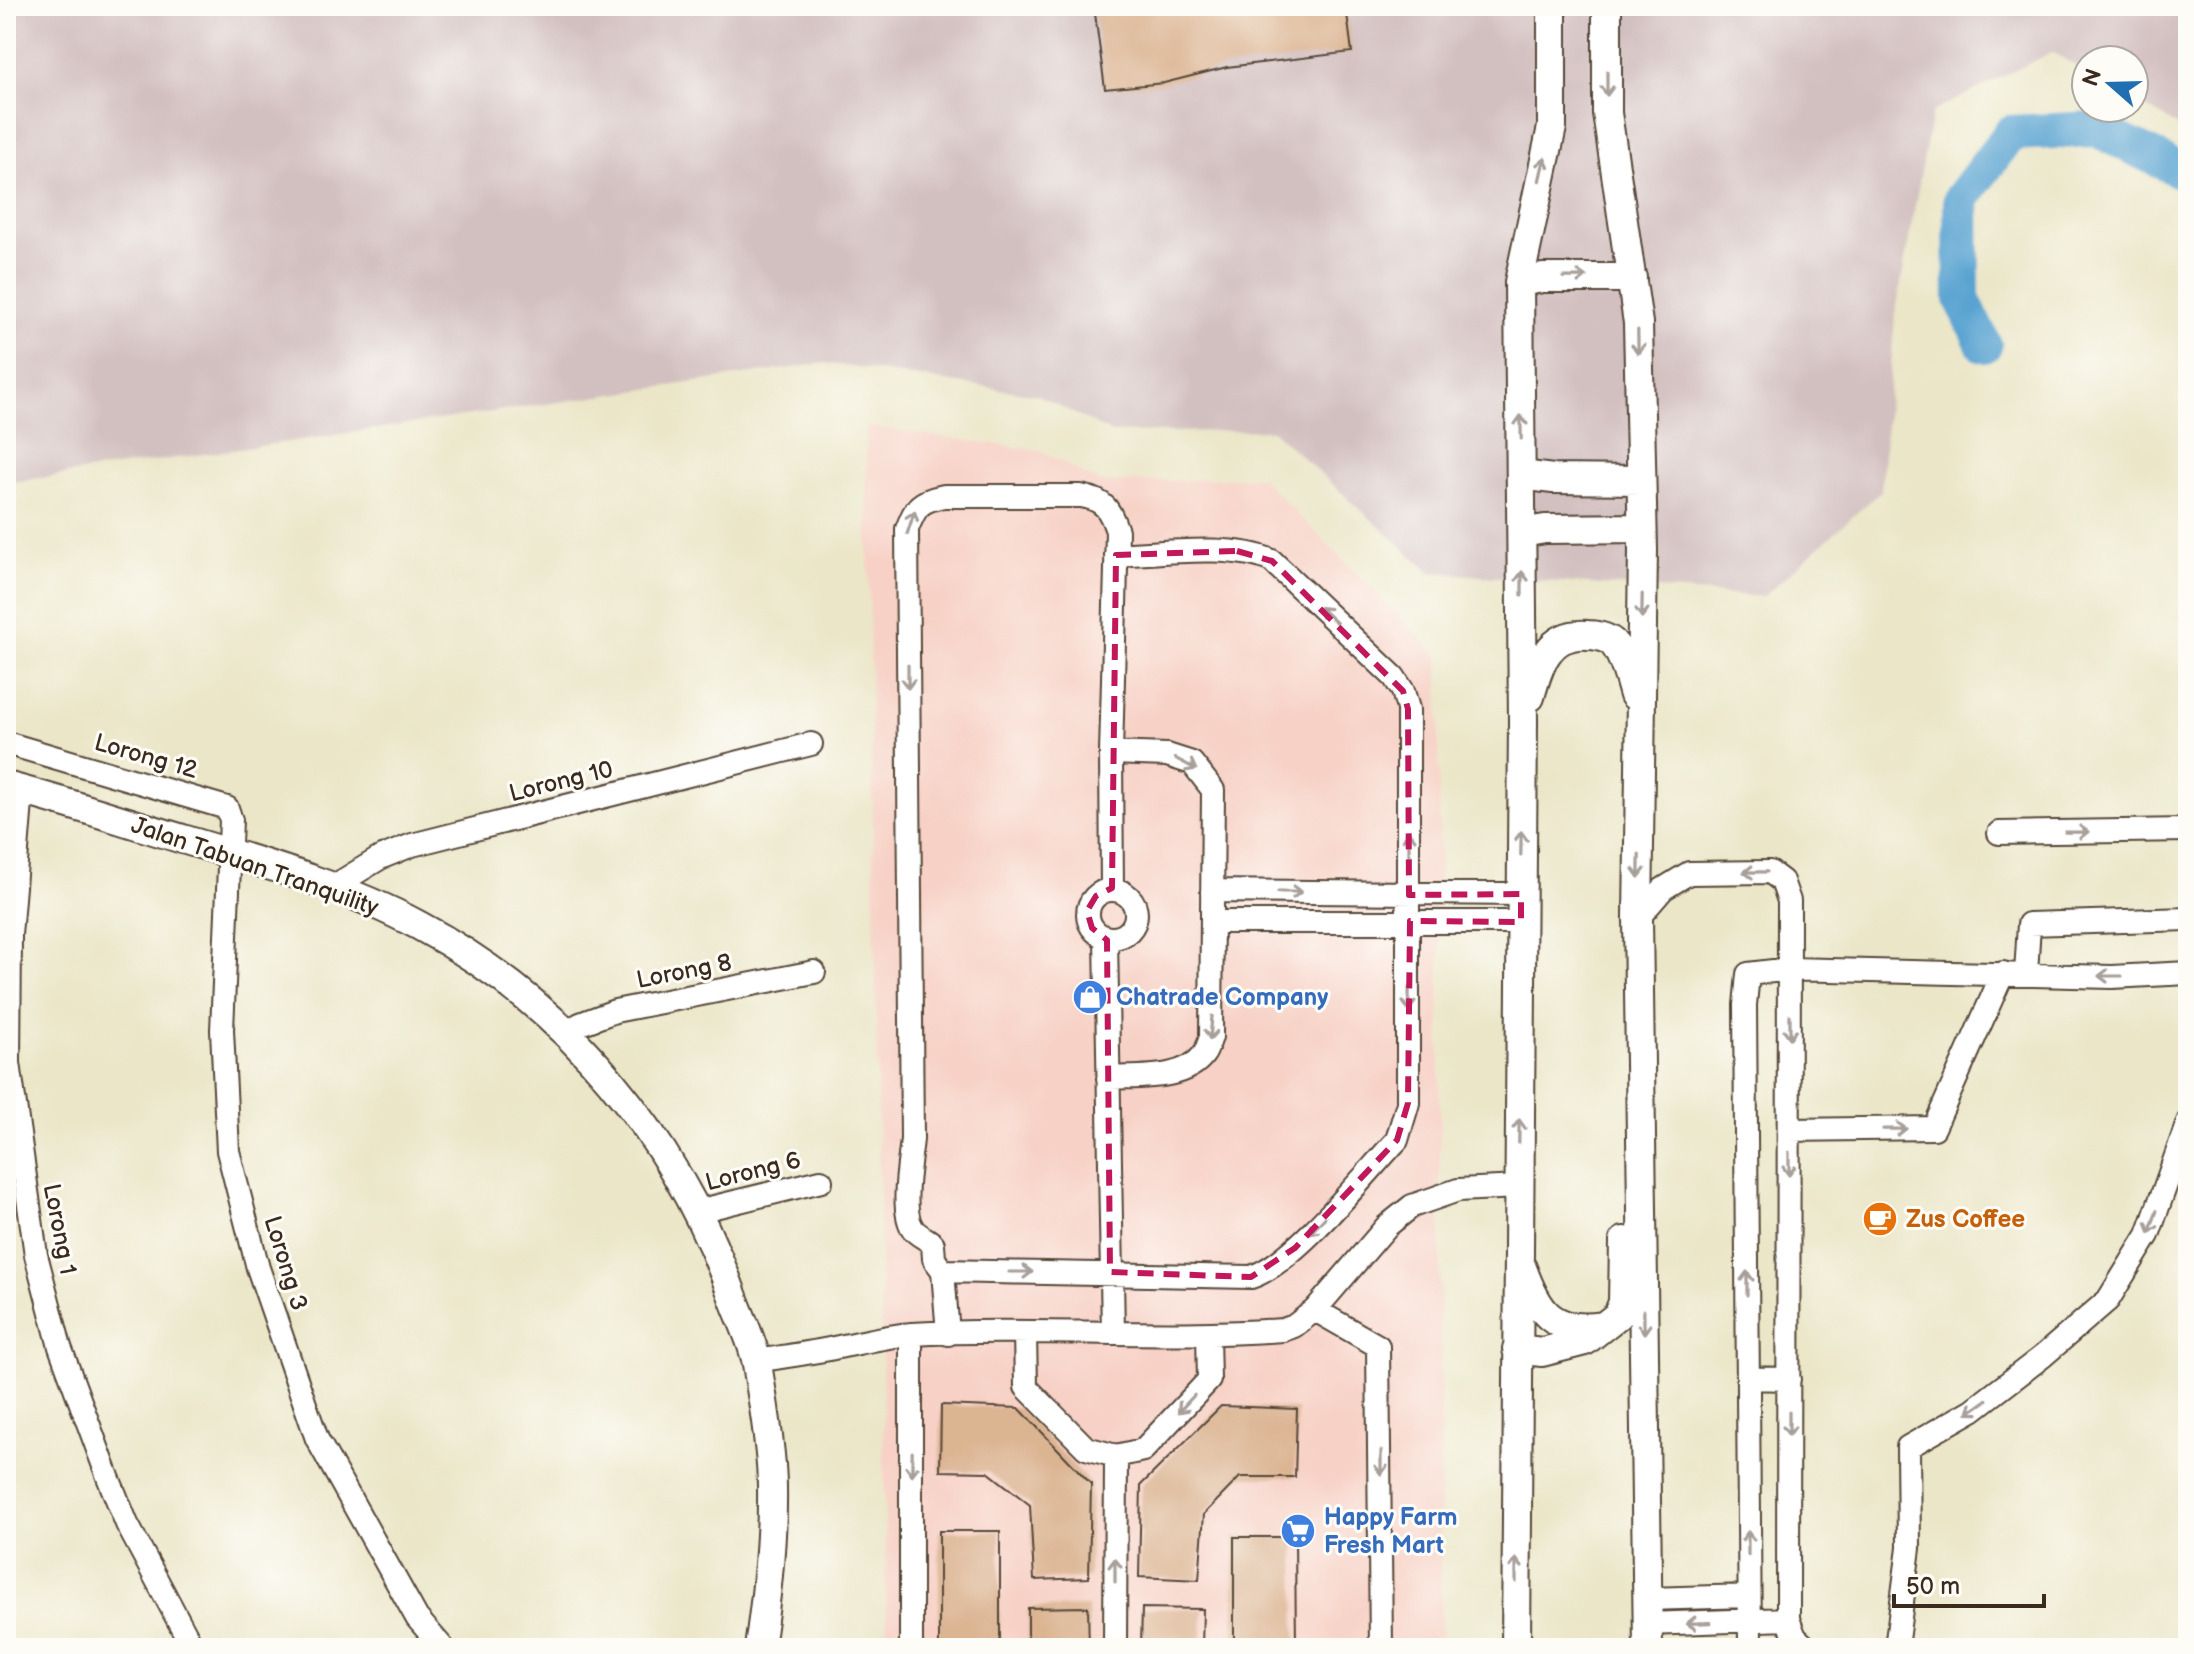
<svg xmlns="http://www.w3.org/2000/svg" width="2194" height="1654" viewBox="0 0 2194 1654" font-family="'Balsamiq Sans',sans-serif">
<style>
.built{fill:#f7d1c6}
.industrial{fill:#d2bfbf}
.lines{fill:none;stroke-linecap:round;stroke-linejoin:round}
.river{stroke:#59a3d1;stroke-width:36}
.building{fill:#dbb492}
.minor-casing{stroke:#554638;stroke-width:26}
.tertiary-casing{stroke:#554638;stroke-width:32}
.minor{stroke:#fff;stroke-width:22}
.tertiary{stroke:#fff;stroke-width:28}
.oneway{stroke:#a79f9a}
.marked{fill:none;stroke:#c2185b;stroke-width:6;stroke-dasharray:16 10;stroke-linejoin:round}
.labels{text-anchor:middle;stroke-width:6;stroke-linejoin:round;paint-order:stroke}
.street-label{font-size:24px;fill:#3b2a1e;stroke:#fdfcf7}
.shop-label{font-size:24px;font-weight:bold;fill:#366cbe;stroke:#fdfcf7;text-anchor:start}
.food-label{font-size:24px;font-weight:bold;fill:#c56008;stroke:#fdfcf7;text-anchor:start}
</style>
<rect width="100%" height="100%" fill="#fdfcf7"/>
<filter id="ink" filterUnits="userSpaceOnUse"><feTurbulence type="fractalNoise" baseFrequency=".0125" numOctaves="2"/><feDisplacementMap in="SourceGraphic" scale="16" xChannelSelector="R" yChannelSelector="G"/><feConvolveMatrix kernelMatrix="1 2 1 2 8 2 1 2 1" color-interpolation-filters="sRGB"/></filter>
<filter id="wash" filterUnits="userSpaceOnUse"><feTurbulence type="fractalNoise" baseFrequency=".006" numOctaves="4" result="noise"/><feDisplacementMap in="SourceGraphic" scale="32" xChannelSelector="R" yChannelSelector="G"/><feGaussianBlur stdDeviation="1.8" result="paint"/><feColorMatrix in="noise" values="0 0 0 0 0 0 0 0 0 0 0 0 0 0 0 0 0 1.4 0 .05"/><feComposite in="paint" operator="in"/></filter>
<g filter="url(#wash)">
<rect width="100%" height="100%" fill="#ebe6c8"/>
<path class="built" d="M866 427 1039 450 1101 483 1261 477 1439 657 1441 1648H887Z"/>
<path class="industrial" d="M6 6H2188V132L2134 100V60H2086V72L2052 52 1932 112 1895 316 1881 491 1763 597 1430 572 1272 430 1112 433 1038 395 826 363 6 483Z"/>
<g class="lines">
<path class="river" d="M1984 345 1962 299 1961 199 2011 133 2096 129 2188 174"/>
</g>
<g id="blocks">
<path class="building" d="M1094 6H1346L1352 52 1227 67 1164 83 1105 89Z
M941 1405 1019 1408 1091 1484 1089 1578 1034 1580 1030 1505 988 1472 940 1471Z
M1221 1406 1297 1409 1295 1477H1240L1204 1514 1199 1580 1139 1577 1141 1485Z
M939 1531H1000V1648H939Z
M1234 1537H1295L1296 1648H1234Z
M1088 1607 1089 1648H1028V1608Z
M1142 1608 1203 1609 1202 1648H1141Z"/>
</g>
</g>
<g filter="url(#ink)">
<use href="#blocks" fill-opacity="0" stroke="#554638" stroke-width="2"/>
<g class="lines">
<g class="minor-casing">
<path id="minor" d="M6 743 227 808 231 820 222 1030 228 1151 258 1268 317 1439 417 1618 443 1648
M22 790 10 935 9 1063 36 1255 60 1347 108 1477 127 1524 193 1648
M1999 833 2188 830
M331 888 380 858 412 845 811 744
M1088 914a24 24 0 1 1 48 0a24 24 0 1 1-48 0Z
M1212 891 1521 894
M1638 918 1663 889 1689 873 1770 872 1782 881 1789 901 1788 1619 1795 1637 1807 1648
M1214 922H1521
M1106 938 1113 1333
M2026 974 2029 924 2188 919
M567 1032 580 1024 615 1011 814 972
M1108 1078C1137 1076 1185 1081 1204 1054 1207 1050 1209 1042 1211 1037L1213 790 1192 763 1167 755 1111 753
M1789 1130 1934 1128 2003 973
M698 1211 821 1181
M943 1271 1251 1277C1293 1264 1364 1175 1397 1140L1408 1103V709L1403 691 1394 677 1272 561C1234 543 1160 553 1116 555
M1315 1310 1387 1226 1412 1206 1458 1190 1519 1187
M1025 1332 1026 1387 1086 1448 1116 1456 1143 1450 1209 1380 1208 1335
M948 1334 943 1271 934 1259 933 1244C927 1238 918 1236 913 1229 900 1211 910 1161 912 1139L907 529C916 506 919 501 944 496H1081C1105 500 1110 510 1117 531L1111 753 1112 889
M756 1361C782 1357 809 1353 834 1348 861 1343 885 1336 912 1334 1036 1327 1159 1339 1283 1330L1294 1326 1315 1310 1378 1346 1381 1648
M1748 1378 1789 1379
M1648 1599 1748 1596
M1647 1624 1788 1619
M911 1648V1334
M1115 1648 1116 1456
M1750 1648 1745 1005 1748 974 1790 969 2112 977 2188 973
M1896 1648 1909 1548 1908 1447 1973 1410 2043 1356 2108 1300 2148 1235 2188 1122"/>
</g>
<g class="tertiary-casing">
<path id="tertiary" d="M1607 6V113L1638 323 1643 550 1638 918 1648 1648
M1519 282 1543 278H1632
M1521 475 1553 479 1641 480
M1522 533 1545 529 1642 528
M1530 697C1539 665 1548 632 1588 635 1595 635 1606 637 1612 642 1624 654 1629 679 1634 695
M6 786C67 802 126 822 186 840 263 863 347 887 418 925 567 1004 677 1138 733 1297 741 1319 753 1342 757 1364 763 1399 772 1452 772 1487 773 1541 767 1594 759 1648
M1522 1268C1538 1312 1552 1334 1603 1326
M1517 1349 1542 1352 1585 1341 1618 1315 1623 1302 1624 1241
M1516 1648 1523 721 1519 282 1552 127V6"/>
</g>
<use href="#minor" class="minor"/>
<use href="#tertiary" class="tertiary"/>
</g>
<defs><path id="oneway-shaft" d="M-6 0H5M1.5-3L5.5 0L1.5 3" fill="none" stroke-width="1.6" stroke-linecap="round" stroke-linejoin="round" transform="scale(2)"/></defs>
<g class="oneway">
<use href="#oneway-shaft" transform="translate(1607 84) rotate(90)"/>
<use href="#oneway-shaft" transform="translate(1542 169) rotate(-77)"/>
<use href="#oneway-shaft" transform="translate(1575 277) rotate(-1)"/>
<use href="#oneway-shaft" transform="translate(1638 342) rotate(89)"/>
<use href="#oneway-shaft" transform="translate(1521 427) rotate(-91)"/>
<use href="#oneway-shaft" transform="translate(911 522) rotate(-72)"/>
<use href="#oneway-shaft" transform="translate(1522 583) rotate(-90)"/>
<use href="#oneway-shaft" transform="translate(1642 606) rotate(91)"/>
<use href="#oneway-shaft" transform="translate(1328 615) rotate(-137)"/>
<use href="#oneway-shaft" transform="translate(908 677) rotate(90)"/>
<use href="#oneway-shaft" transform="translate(1186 764) rotate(28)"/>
<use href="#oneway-shaft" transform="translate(2077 832) rotate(-1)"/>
<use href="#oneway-shaft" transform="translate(1409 843) rotate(-90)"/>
<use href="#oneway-shaft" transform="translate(1521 843) rotate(-89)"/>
<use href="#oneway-shaft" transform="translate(1639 866) rotate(91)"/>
<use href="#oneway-shaft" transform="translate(1755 872) rotate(179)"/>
<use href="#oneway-shaft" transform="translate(1290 892)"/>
<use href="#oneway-shaft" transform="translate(2110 976) rotate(-180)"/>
<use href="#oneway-shaft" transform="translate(1409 999) rotate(91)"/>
<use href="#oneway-shaft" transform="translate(1790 1027) rotate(90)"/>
<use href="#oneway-shaft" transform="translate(1211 1028) rotate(95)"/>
<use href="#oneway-shaft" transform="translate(1895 1129) rotate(-1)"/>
<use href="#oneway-shaft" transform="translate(1519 1131) rotate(-89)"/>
<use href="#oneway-shaft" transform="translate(1789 1164) rotate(90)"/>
<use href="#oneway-shaft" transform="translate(2153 1222) rotate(109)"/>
<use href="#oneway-shaft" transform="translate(1317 1226) rotate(133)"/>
<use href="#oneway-shaft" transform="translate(1021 1272)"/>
<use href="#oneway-shaft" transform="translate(1747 1283) rotate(-90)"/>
<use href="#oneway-shaft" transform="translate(1644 1322) rotate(89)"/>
<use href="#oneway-shaft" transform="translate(1186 1404) rotate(133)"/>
<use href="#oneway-shaft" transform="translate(1977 1407) rotate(145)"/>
<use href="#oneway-shaft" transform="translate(1789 1424) rotate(90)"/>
<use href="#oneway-shaft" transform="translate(1381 1463) rotate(90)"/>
<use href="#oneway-shaft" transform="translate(912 1464) rotate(91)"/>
<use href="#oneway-shaft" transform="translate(1748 1543) rotate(-90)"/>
<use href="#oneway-shaft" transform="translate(1115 1570) rotate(-90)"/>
<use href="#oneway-shaft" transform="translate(1516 1570) rotate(-90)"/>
<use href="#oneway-shaft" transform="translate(1698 1623) rotate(178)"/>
</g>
</g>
<path class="marked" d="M1237 551 1272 561 1403 691 1408 709 1409 895 1521 894V922L1410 921 1408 1103 1397 1140 1295 1248 1251 1277 1110 1272 1107 940 1092 928 1087 911 1096 896 1112 888 1116 555Z"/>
<defs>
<g id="shop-disc" transform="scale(1.8)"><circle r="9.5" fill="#3f7fe0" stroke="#fdfcf7"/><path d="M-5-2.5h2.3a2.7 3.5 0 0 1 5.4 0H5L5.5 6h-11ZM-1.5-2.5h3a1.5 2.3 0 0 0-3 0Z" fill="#fff"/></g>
<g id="cafe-disc" transform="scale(1.8)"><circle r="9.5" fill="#e8710a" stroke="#fdfcf7"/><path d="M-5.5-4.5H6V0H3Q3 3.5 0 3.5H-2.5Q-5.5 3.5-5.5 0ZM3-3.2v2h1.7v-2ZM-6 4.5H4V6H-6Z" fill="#fff"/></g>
<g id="supermarket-disc" transform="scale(1.8)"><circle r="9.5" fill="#3f7fe0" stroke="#fdfcf7"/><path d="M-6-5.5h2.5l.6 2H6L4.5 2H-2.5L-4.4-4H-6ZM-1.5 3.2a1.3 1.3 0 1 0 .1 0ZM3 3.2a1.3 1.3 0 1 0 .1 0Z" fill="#fff"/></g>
</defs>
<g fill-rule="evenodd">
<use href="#shop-disc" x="1090" y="997"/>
<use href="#cafe-disc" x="1880" y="1219"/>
<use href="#supermarket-disc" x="1298" y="1531"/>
</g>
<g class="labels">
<g class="street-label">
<text transform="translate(146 756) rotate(16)" y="8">Lorong 12</text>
<text transform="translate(561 781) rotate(-14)" y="8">Lorong 10</text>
<text transform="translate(255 866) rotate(19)" y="8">Jalan Tabuan Tranquility</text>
<text transform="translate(684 971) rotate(-11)" y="8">Lorong 8</text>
<text transform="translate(753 1171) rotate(-14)" y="8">Lorong 6</text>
<text transform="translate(60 1229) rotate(79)" y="8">Lorong 1</text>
<text transform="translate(286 1263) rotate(73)" y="8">Lorong 3</text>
</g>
<g class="shop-label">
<text x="1116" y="1005">Chatrade Company</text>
<text x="1324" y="1525">Happy Farm<tspan x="1324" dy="28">Fresh Mart</tspan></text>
</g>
<g class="food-label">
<text x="1906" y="1227">Zus Coffee</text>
</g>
</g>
<rect width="2194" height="1654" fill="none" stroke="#fdfcf7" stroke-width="32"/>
<g transform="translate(2110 84) rotate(290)"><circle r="38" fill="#fdfcf7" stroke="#afa8a0" stroke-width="2"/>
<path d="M0-6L14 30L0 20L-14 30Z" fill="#1f6fb2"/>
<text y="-12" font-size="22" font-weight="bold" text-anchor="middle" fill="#3b2a1e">N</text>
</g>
<path d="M1894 1594v12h150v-12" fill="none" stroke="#3b2a1e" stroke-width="4"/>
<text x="1906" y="1594" font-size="24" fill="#3b2a1e" stroke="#fdfcf7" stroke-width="6" paint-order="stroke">50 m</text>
</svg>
